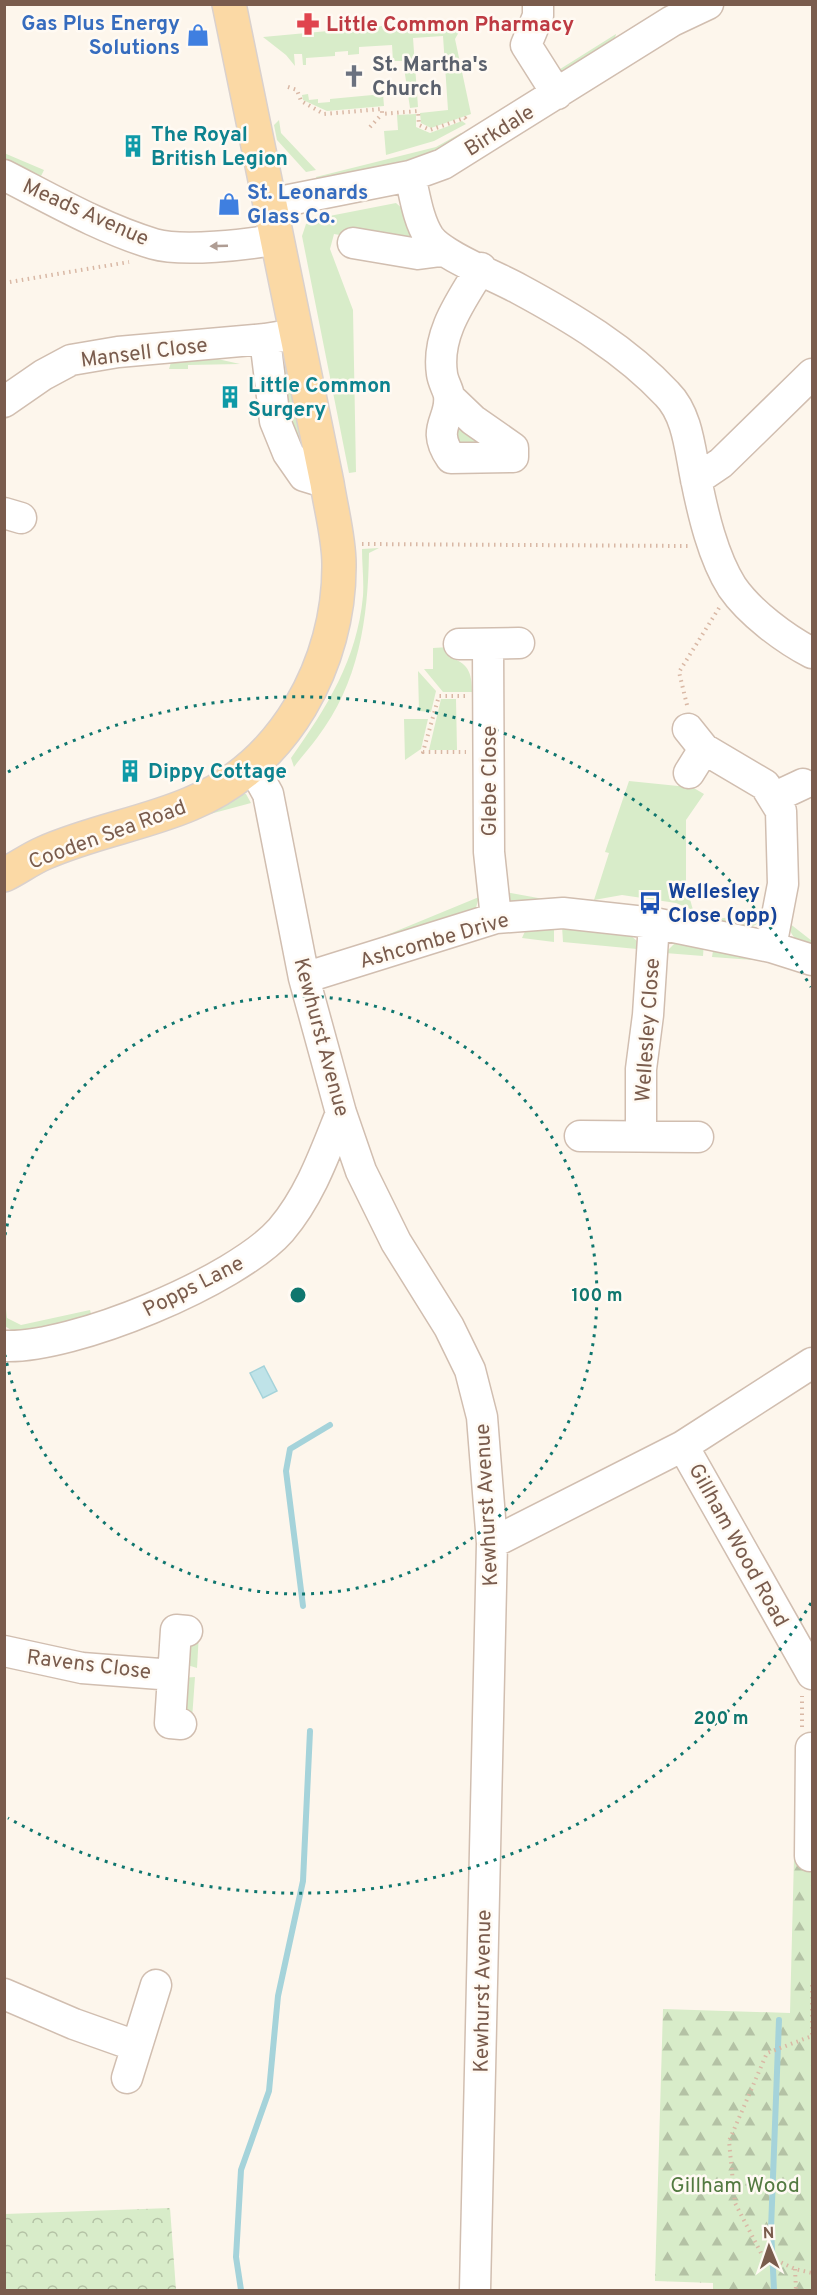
<svg xmlns="http://www.w3.org/2000/svg" width="817" height="2295" viewBox="0 0 817 2295" font-family="Overpass,sans-serif">
<style>
.green{fill:#d8ecc9}
.forest{fill:url(#forest-firs)}
.park{fill:url(#park-crowns)}
.water{fill:#bfe3e8;stroke:#a5d3da;stroke-width:1.5}
.lines{fill:none;stroke-linecap:round;stroke-linejoin:round}
.stream{stroke:#a5d3da;stroke-width:6}
.minor-casing{stroke:#d1beb0;stroke-width:33}
.major-casing{stroke:#dad1cd;stroke-width:36}
.path{stroke:#d9b8a5;stroke-width:4;stroke-dasharray:1.5 4.5;stroke-linecap:butt}
.minor{stroke:#fff;stroke-width:30}
.major{stroke:#fbd9a5;stroke-width:33}
.oneway{fill:#af9d94}
.ring{fill:none;stroke:#0f766e;stroke-width:3;stroke-dasharray:3 6}
.labels{text-anchor:middle;stroke-width:5;stroke-linejoin:round;paint-order:stroke}
.shop-label{font-size:21px;font-weight:bold;fill:#366cbe;stroke:#fffaf3;text-anchor:end}
.health-label{font-size:21px;font-weight:bold;fill:#be3a42;stroke:#fffaf3;text-anchor:start}
.worship-label{font-size:21px;font-weight:bold;fill:#5b616d;stroke:#fffaf3;text-anchor:start}
.street-label{font-size:21px;fill:#7a5c4d;stroke:#fffaf3}
.culture-label{font-size:21px;font-weight:bold;fill:#0d838f;stroke:#fffaf3;text-anchor:start}
.transit-label{font-size:21px;font-weight:bold;fill:#164399;stroke:#fffaf3;text-anchor:start}
.park-label{font-size:21px;fill:#537a41;stroke:#fffaf3}
.centre{fill:#0f766e;stroke:#fffaf3;stroke-width:3}
.ring-label{font-size:18px;text-anchor:middle;font-weight:bold;fill:#0f766e;stroke:#fffaf3;stroke-width:5;stroke-linejoin:round;paint-order:stroke}
</style>
<defs>
<pattern id="forest-firs" width="22" height="20" patternUnits="userSpaceOnUse" patternTransform="scale(1.5)"><rect width="22" height="20" fill="#d8ecc9"/><path d="M5 1l3.5 6h-7zM16 11l3.5 6h-7z" fill="#b4c2a5"/></pattern>
<pattern id="park-crowns" width="20" height="18" patternUnits="userSpaceOnUse" patternTransform="scale(1.5)"><rect width="20" height="18" fill="#d8ecc9"/><path d="M2 6a3 3 0 1 1 6 0M12 15a3 3 0 1 1 6 0" fill="none" stroke="#b4c2a5"/></pattern>
</defs>
<rect width="100%" height="100%" fill="#fdf6ec"/>
<path class="green" d="M458 19 464 23 455 39 471 114 431 128 421 123 420 113 448 110 443 36 413 38 418 107 410 108 403 61H393L392 45 359 47V54L348 55V51L335 52V56L306 58V65H303L302 54H294L295 66 286 55 263 37Z
M616 34 614 42 564 73 557 71Z
M308 94 309 100 318 99V103L330 102V99L383 94 384 106 327 111 303 100 302 95Z
M416 114V127L430 133 462 121 466 124 434 141 386 155 384 131 398 130 397 115Z
M279 120 281 133 316 170 306 172 277 140 274 125Z
M461 133 466 136C419 162 368 170 317 181L316 177 436 147Z
M4 153 44 170 41 176 5 161Z
M396 203 404 210 415 248 334 234 330 249 353 310 356 472 349 473 302 236 306 224 314 219Z
M204 356 240 364 188 365V369H169L172 359Z
M288 363 312 463 283 416 277 365Z
M460 421 483 444 459 450 452 423Z
M379 548 369 553C368 619 359 683 317 738 310 748 301 757 294 767L291 758C327 707 357 660 363 596 364 581 362 564 362 549Z
M449 647V657C468 663 472 672 472 692H443L424 669H433V648Z
M418 671 436 691 431 712 419 711Z
M441 699H456L457 750H429Z
M404 719H428L421 749 405 760Z
M629 781 678 786 687 784 704 794 686 820V885L693 910 676 903 622 895 594 900 609 853 605 852Z
M234 793 246 794 251 803 210 814 212 809Z
M505 892 549 900 524 907 508 900Z
M479 897 475 911 365 944Z
M729 917H766C745 936 734 928 708 921Z
M789 923 812 941V950C801 943 789 938 789 923Z
M554 926V942L522 938 526 929Z
M562 926 623 929 637 941V949L563 942Z
M692 940 704 942 703 956 665 953 675 943Z
M714 944 766 961 712 957Z
M4 1291 7 1318 21 1325 90 1310 92 1317 21 1337 5 1326Z
M199 1633 197 1668 184 1664 185 1645Z
M195 1677 192 1719 181 1712V1678Z"/>
<path class="forest" d="M794 1857H812V2290H713V2283L655 2281 663 2009 790 2013Z"/>
<path class="park" d="M170 2208 176 2290H5V2214Z"/>
<path class="water" d="M264 1366 277 1391 263 1398 250 1373Z"/>
<g class="lines">
<path class="stream" d="M303 1606 286 1471 290 1449 330 1425
M241 2290 236 2257 241 2170 269 2091 278 1996 303 1881 310 1731
M774 2290 771 2229 779 2020"/>
<g class="minor-casing">
<path id="minor" d="M538 4V16L526 45 557 94
M4 175C53 200 101 228 154 244 182 252 248 245 277 239
M410 176C415 196 418 220 429 237 442 256 496 276 519 289 571 317 626 350 667 394 688 415 690 451 696 479 703 514 713 557 732 587 750 613 785 639 812 653
M269 204 410 176 443 164 672 21 708 4
M353 243 418 254 441 251
M265 339 275 421 288 453 304 476 327 483
M450 398 473 420 513 448V457L451 458C430 428 452 420 449 396 448 389 443 382 442 374 436 334 461 301 481 268
M4 402 43 375 71 360 118 352 265 339 296 334
M696 480 721 463 812 374
M4 513 21 518
M459 644 519 643
M488 644 489 852 496 918
M688 729 704 749 765 785 781 811 783 884 771 947
M252 765 268 794 304 978 341 1113 361 1171 396 1242 449 1327 470 1370 482 1417 492 1543 475 2290
M689 773 704 749
M773 798 803 784
M304 978 496 918 563 913 654 923 771 947 812 960
M580 1136 698 1137
M641 1136V1069L648 1015 654 923
M4 1346C73 1349 236 1281 281 1230 310 1196 325 1153 341 1113
M683 1446 812 1674
M492 1543 683 1446 812 1363
M4 1651 82 1668 173 1675
M181 1724 170 1723 176 1630 187 1631
M810 1856 811 1748
M4 1994 74 2024 136 2046
M127 2078 156 1985"/>
</g>
<g class="major-casing">
<path id="major" d="M4 875C18 868 30 859 44 853 91 832 143 824 190 804 285 765 340 663 339 564 339 538 331 509 327 483L229 4"/>
</g>
<path class="path" d="M288 87 297 90 301 101 324 114 382 109V114L418 111 419 125 430 130 465 118 467 121
M370 127 382 114
M4 283 129 262
M362 544 688 546
M465 696H439L423 752H466
M687 705 679 672 719 608
M802 1727V1696
M812 1985V2036L767 2053 729 2141 735 2203 761 2253 795 2269 812 2273
M795 2269 796 2290"/>
<use href="#minor" class="minor"/>
<use href="#major" class="major"/>
</g>
<defs><path id="oneway-solid" d="M-6-.8H1V-3.2L6.5 0L1 3.2V.8H-6Z" transform="scale(1.5)"/></defs>
<use class="oneway" href="#oneway-solid" transform="translate(219 246) rotate(178)"/>
<g class="ring">
<path d="M5 1235A299 299 0 1 1 5 1355"/>
<path d="M811 1603A598 598 0 0 1 8 1818M8 772A598 598 0 0 1 811 987"/>
</g>
<defs>
<g id="pharmacy-bare" transform="scale(1.8)"><path d="M-2-6h4v4h4v4h-4v4h-4v-4h-4v-4h4Z" fill="#e0444e" stroke="#fffaf3" stroke-width="2.5" paint-order="stroke"/></g>
<g id="shop-bare" transform="scale(1.8)"><path d="M-5-2.5h2.3a2.7 3.5 0 0 1 5.4 0H5L5.5 6h-11ZM-1.5-2.5h3a1.5 2.3 0 0 0-3 0Z" fill="#3f7fe0" stroke="#fffaf3" stroke-width="2.5" paint-order="stroke"/></g>
<g id="church-bare" transform="scale(1.8)"><path d="M-1.2-6h2.4v3.5h3.3v2.4h-3.3V6h-2.4V-.1h-3.3v-2.4h3.3Z" fill="#6b7280" stroke="#fffaf3" stroke-width="2.5" paint-order="stroke"/></g>
<g id="building-bare" transform="scale(1.8)"><path d="M-4-6H4V6H1V3H-1V6H-4ZM-2.5-4.3h1.7v1.8h-1.7ZM.8-4.3h1.7v1.8H.8ZM-2.5-1h1.7V.8h-1.7ZM.8-1h1.7V.8H.8Z" fill="#0f9aa8" stroke="#fffaf3" stroke-width="2.5" paint-order="stroke"/></g>
<g id="bus-bare" transform="scale(1.8)"><path d="M-5-6H5V4H4V6H2V4H-2V6H-4V4H-5ZM-3.5-4V0h7V-4ZM-3.5 1.2v1.5H-2V1.2ZM2 1.2v1.5H3.5V1.2Z" fill="#1a4fb4" stroke="#fffaf3" stroke-width="2.5" paint-order="stroke"/></g>
</defs>
<g fill-rule="evenodd">
<use href="#pharmacy-bare" x="308" y="24"/>
<use href="#shop-bare" x="198" y="35"/>
<use href="#church-bare" x="354" y="76"/>
<use href="#building-bare" x="133" y="146"/>
<use href="#shop-bare" x="229" y="204"/>
<use href="#building-bare" x="230" y="397"/>
<use href="#building-bare" x="130" y="771"/>
<use href="#bus-bare" x="650" y="903"/>
</g>
<g class="labels">
<g class="shop-label">
<text x="180" y="30">Gas Plus Energy<tspan x="180" dy="24">Solutions</tspan></text>
<text x="247" y="199" text-anchor="start">St. Leonards<tspan x="247" dy="24">Glass Co.</tspan></text>
</g>
<g class="health-label">
<text x="326" y="31">Little Common Pharmacy</text>
</g>
<g class="worship-label">
<text x="372" y="71">St. Martha's<tspan x="372" dy="24">Church</tspan></text>
</g>
<g class="street-label">
<text transform="translate(499 130) rotate(-32)" y="7">Birkdale</text>
<text transform="translate(86 212) rotate(24)" y="7">Meads Avenue</text>
<text transform="translate(144 352) rotate(-7)" y="7">Mansell Close</text>
<text transform="translate(489 781) rotate(-90)" y="7">Glebe Close</text>
<text transform="translate(107 834) rotate(-20)" y="7">Cooden Sea Road</text>
<text transform="translate(434 940) rotate(-16)" y="7">Ashcombe Drive</text>
<text transform="translate(647 1030) rotate(-86)" y="7">Wellesley Close</text>
<text transform="translate(322 1037) rotate(75)" y="7">Kewhurst Avenue</text>
<text transform="translate(193 1286) rotate(-27)" y="7">Popps Lane</text>
<text transform="translate(486 1505) rotate(-93)" y="7">Kewhurst Avenue</text>
<text transform="translate(739 1545) rotate(61)" y="7">Gillham Wood Road</text>
<text transform="translate(89 1664) rotate(7)" y="7">Ravens Close</text>
<text transform="translate(482 1991) rotate(-89)" y="7">Kewhurst Avenue</text>
</g>
<g class="culture-label">
<text x="151" y="141">The Royal<tspan x="151" dy="24">British Legion</tspan></text>
<text x="248" y="392">Little Common<tspan x="248" dy="24">Surgery</tspan></text>
<text x="148" y="778">Dippy Cottage</text>
</g>
<g class="transit-label">
<text x="668" y="898">Wellesley<tspan x="668" dy="24">Close (opp)</tspan></text>
</g>
<g class="park-label">
<text x="735" y="2192">Gillham Wood</text>
</g>
</g>
<circle cx="298" cy="1295" r="9" class="centre"/>
<g class="ring-label">
<text x="597" y="1301">100 m</text>
<text x="721" y="1724">200 m</text>
</g>
<rect width="817" height="2295" fill="none" stroke="#7a5c4d" stroke-width="12"/>
<g transform="translate(769 2247) rotate(358)" stroke="#fffaf3" stroke-width="4.5" paint-order="stroke">
<path d="M0-4.5L10 22L0 15L-10 22Z" fill="#7a5c4d"/>
<text y="-9" font-size="16" font-weight="bold" text-anchor="middle" fill="#7a5c4d">N</text>
</g>
</svg>
